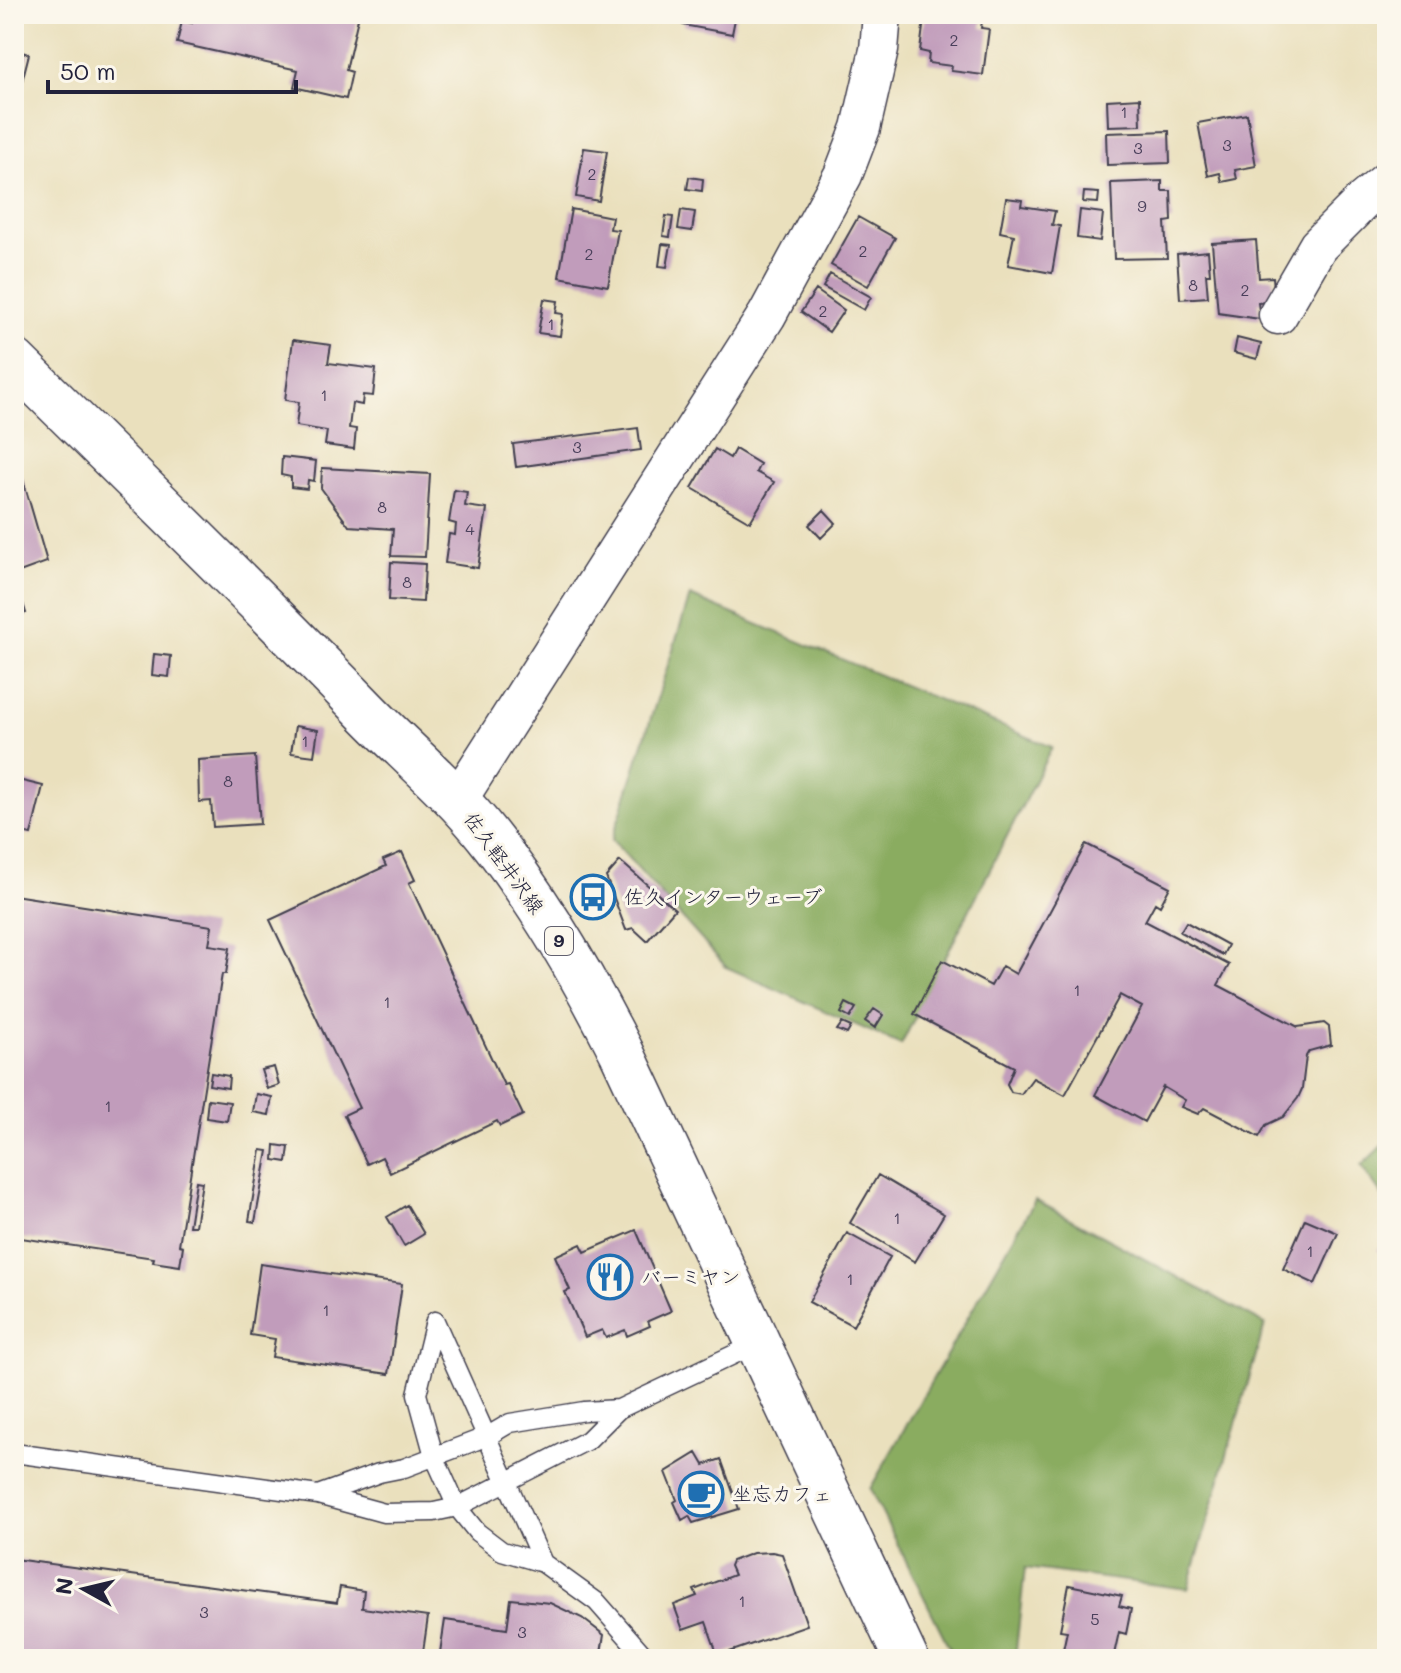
<svg xmlns="http://www.w3.org/2000/svg" width="1401" height="1673" viewBox="0 0 1401 1673" font-family="Mali,'Klee One',sans-serif">
<style>
.forest{fill:#8aac61;stroke:#56674e;stroke-width:2}
.building{fill:#c19cbb}
.lines{fill:none;stroke-linecap:round;stroke-linejoin:round}
.lane-casing{stroke:#403e4e;stroke-width:21}
.street-casing{stroke:#403e4e;stroke-width:41}
.primary-casing{stroke:#403e4e;stroke-width:47}
.lane{stroke:#fff;stroke-width:18}
.street{stroke:#fff;stroke-width:38}
.primary{stroke:#fff;stroke-width:44}
.labels{text-anchor:middle;stroke-width:6;stroke-linejoin:round;paint-order:stroke}
.number-label{font-size:16px;fill:#4a405b}
.shield{fill:#fbf7ec;stroke:#636270;stroke-width:2}
.shield-label{font-size:18px;font-weight:bold;fill:#22223b}
.street-label{font-size:20px;fill:#22223b;stroke:#fbf7ec}
.poi-label{font-size:20px;fill:#22223b;stroke:#fbf7ec;text-anchor:start}
</style>
<rect width="100%" height="100%" fill="#fbf7ec"/>
<filter id="ink" filterUnits="userSpaceOnUse"><feTurbulence type="fractalNoise" baseFrequency=".0125" numOctaves="2"/><feDisplacementMap in="SourceGraphic" scale="16" xChannelSelector="R" yChannelSelector="G"/><feConvolveMatrix kernelMatrix="1 2 1 2 8 2 1 2 1" color-interpolation-filters="sRGB"/></filter>
<filter id="wash" filterUnits="userSpaceOnUse"><feTurbulence type="fractalNoise" baseFrequency=".006" numOctaves="4" result="noise"/><feDisplacementMap in="SourceGraphic" scale="32" xChannelSelector="R" yChannelSelector="G"/><feGaussianBlur stdDeviation="1.8" result="paint"/><feColorMatrix in="noise" values="0 0 0 0 0 0 0 0 0 0 0 0 0 0 0 0 0 1.4 0 .05"/><feComposite in="paint" operator="in"/></filter>
<g filter="url(#wash)">
<rect width="100%" height="100%" fill="#eae0bd"/>
<path class="forest" d="M690 596 1052 747 901 1045 726 967 612 840Z
M1385 1143 1387 1144V1202L1361 1166Z
M1035 1200 1265 1324 1188 1589 1025 1568 1015 1659H955L870 1489Z"/>
<g id="blocks">
<path class="building" d="M194 14H359L346 70 352 72 346 99 294 87 298 70 177 43 182 21 192 23Z
M649 14H677L676 20Z
M685 14H736L732 34 683 25Z
M919 14H983L981 28 989 29 983 75 951 71 952 66 928 63 929 53 920 51 924 19 919 18Z
M14 50 29 54 18 97 14 95Z
M1140 98 1141 125 1108 126 1107 100Z
M1247 114 1256 166 1235 170 1237 179 1222 182 1220 173 1208 176 1198 123Z
M1169 131 1170 163 1107 165 1106 133Z
M584 148 607 151 599 201 576 197Z
M689 177 703 179 702 191 687 189Z
M1162 181V191H1171L1172 221 1165 222 1167 258 1114 259 1111 183Z
M1084 192 1099 193 1098 203 1083 202Z
M1006 198 1022 200 1021 206 1055 211 1052 225 1060 226 1052 273 1008 265 1014 235 1000 232Z
M571 209 612 217 610 229 618 230 608 286 559 277Z
M681 210 695 212 692 231 678 229Z
M1080 210 1103 213 1100 241 1077 238Z
M666 216 673 217 670 237 663 236Z
M858 217 895 238 868 286 831 265Z
M1256 240 1259 278 1273 277 1275 301 1258 303 1260 319 1218 313 1212 243Z
M662 244 671 245 667 267 659 266Z
M1208 251 1210 274H1206L1208 297 1180 299 1177 254Z
M830 274 871 297 864 310 823 287Z
M816 290 844 310 829 332 801 312Z
M544 299 558 301 556 313 563 314 560 336 538 333Z
M1237 338 1261 344 1257 359 1234 353Z
M293 340 331 345 328 363 376 369 373 396 363 395 362 405 352 403 349 428 356 429 354 449 325 445 327 431 296 426 299 402 285 400Z
M638 428 641 450 516 467 513 444Z
M715 449 730 458 735 449 760 464 756 472 774 482 750 522 692 488Z
M282 457 316 461 314 481 308 480 307 489 291 487V477L281 475Z
M322 468 430 474 425 557 391 556 393 529 349 526 321 488Z
M22 476 47 562 14 574V479Z
M454 490 467 492 465 506 487 509 478 568 445 563 449 534 455 535 456 524 449 522Z
M824 510 836 523 821 538 809 525Z
M391 562 425 564 423 602 389 600Z
M14 574 26 613 14 616Z
M154 654 171 656 169 677 152 675Z
M295 726 318 730 314 756 291 753Z
M255 756 260 824 213 827 211 801 199 802 198 760Z
M14 779 43 786 31 835 14 831Z
M1086 844 1170 887 1160 906 1155 903 1145 921 1229 965 1218 985 1298 1027 1324 1023 1329 1027 1331 1045 1309 1051 1306 1056 1302 1089 1298 1098 1283 1117 1266 1125 1259 1137 1204 1108 1198 1114 1181 1107 1185 1100 1163 1087 1144 1122 1095 1095 1142 1007 1120 995 1065 1095 1033 1078 1021 1094 1011 1092 1007 1084 1014 1067 914 1014 942 960 991 986 1002 966 1016 974Z
M402 852 415 880 409 883 504 1085 508 1084 523 1115 500 1126 497 1121 390 1173 382 1157 367 1164 344 1115 359 1108 270 920 386 866 383 860Z
M620 861 675 909 647 941 633 928 626 930 606 877Z
M14 895 212 926 209 945 230 948 226 974H222L179 1245 183 1246 180 1266 153 1262 154 1258 14 1237Z
M1186 922 1228 945 1223 955 1180 932Z
M846 1003 856 1008 850 1018 841 1013Z
M874 1009 883 1015 875 1028 865 1021Z
M842 1023 851 1027 847 1034 837 1030Z
M274 1067 279 1085 267 1089 261 1070Z
M211 1073 229 1076 228 1088 209 1085Z
M256 1094 272 1097 269 1115 253 1112Z
M208 1099 230 1102 227 1121 206 1118Z
M275 1145 289 1147 287 1162 274 1160Z
M261 1150 268 1151 255 1222 249 1221Z
M878 1175 944 1214 915 1262 850 1223Z
M196 1181 202 1182 195 1226H189Z
M407 1205 424 1234 404 1246 387 1217Z
M1305 1219 1338 1233 1315 1284 1283 1269Z
M636 1230 671 1311 648 1321 650 1326 627 1336 625 1330 606 1338 602 1330 585 1337 565 1292 570 1290 555 1256 581 1244 585 1252Z
M847 1233 890 1257 853 1326 809 1302Z
M1387 1241V1260L1377 1250Z
M260 1264 402 1284 389 1374 272 1357 275 1339 250 1335Z
M697 1453 704 1465 721 1459 739 1509 693 1523 689 1516 682 1520 674 1502 677 1500 666 1472Z
M772 1552 782 1554 807 1625 718 1656 706 1622 683 1630 674 1605 697 1596 694 1590 734 1575 730 1566 732 1561 753 1553Z
M14 1559 337 1603 340 1587 364 1591 362 1608 428 1617 422 1659H14Z
M1069 1585 1122 1596 1119 1606 1131 1609 1126 1634 1119 1632 1113 1659H1061L1067 1631 1060 1630Z
M511 1599 550 1603 582 1618 604 1635 600 1659H439L445 1620 507 1629Z"/>
</g>
</g>
<g filter="url(#ink)">
<use href="#blocks" fill-opacity="0" stroke="#403e4e" stroke-width="2"/>
<g class="lines">
<g class="lane-casing">
<path id="lane" d="M435 1321 417 1394 434 1456 457 1507 477 1532 502 1551 543 1563 597 1602 647 1659
M435 1321 543 1563
M14 1453 318 1495 384 1513 434 1512 457 1507 588 1440 619 1409 756 1344
M318 1495 379 1473 404 1468 488 1436 510 1423 584 1411 619 1409"/>
</g>
<g class="street-casing">
<path id="street" d="M1278 315 1318 246 1364 200 1387 181
M457 801 767 315 843 175 861 128 879 50 882 14"/>
</g>
<g class="primary-casing">
<path id="primary" d="M14 361C130 475 247 589 361 706 403 750 450 788 487 835 540 901 583 976 621 1051L906 1659"/>
</g>
<use href="#lane" class="lane"/>
<use href="#street" class="street"/>
<use href="#primary" class="primary"/>
</g>
</g>
<defs>
<g id="bus-ring" transform="scale(2.3)"><circle r="9.5" fill="#fbf7ec" stroke="#1f6fb2" stroke-width="1.5"/><path d="M-5-6H5V4H4V6H2V4H-2V6H-4V4H-5ZM-3.5-4V0h7V-4ZM-3.5 1.2v1.5H-2V1.2ZM2 1.2v1.5H3.5V1.2Z" fill="#1f6fb2"/></g>
<g id="restaurant-ring" transform="scale(2.3)"><circle r="9.5" fill="#fbf7ec" stroke="#1f6fb2" stroke-width="1.5"/><path d="M-5-6h1v4h1v-4h1v4h1v-4h1v5L-1.5 .5V6h-2V.5L-5-1ZM5-6V6H3V1.5H1.5Q1.5-4 5-6Z" fill="#1f6fb2"/></g>
<g id="cafe-ring" transform="scale(2.3)"><circle r="9.5" fill="#fbf7ec" stroke="#1f6fb2" stroke-width="1.5"/><path d="M-5.5-4.5H6V0H3Q3 3.5 0 3.5H-2.5Q-5.5 3.5-5.5 0ZM3-3.2v2h1.7v-2ZM-6 4.5H4V6H-6Z" fill="#1f6fb2"/></g>
</defs>
<g fill-rule="evenodd">
<use href="#bus-ring" x="593" y="897"/>
<use href="#restaurant-ring" x="610" y="1277"/>
<use href="#cafe-ring" x="701" y="1494"/>
</g>
<g class="labels">
<g class="number-label">
<text x="954" y="46">2</text>
<text x="1124" y="118">1</text>
<text x="1227" y="151">3</text>
<text x="1138" y="154">3</text>
<text x="592" y="180">2</text>
<text x="1142" y="212">9</text>
<text x="863" y="257">2</text>
<text x="589" y="260">2</text>
<text x="1193" y="291">8</text>
<text x="1245" y="296">2</text>
<text x="823" y="317">2</text>
<text x="551" y="330">1</text>
<text x="324" y="401">1</text>
<text x="577" y="453">3</text>
<text x="382" y="513">8</text>
<text x="470" y="535">4</text>
<text x="407" y="588">8</text>
<text x="305" y="747">1</text>
<text x="228" y="787">8</text>
<text x="1077" y="996">1</text>
<text x="387" y="1008">1</text>
<text x="108" y="1112">1</text>
<text x="897" y="1224">1</text>
<text x="1310" y="1257">1</text>
<text x="850" y="1285">1</text>
<text x="326" y="1316">1</text>
<text x="742" y="1607">1</text>
<text x="204" y="1618">3</text>
<text x="1095" y="1625">5</text>
<text x="522" y="1638">3</text>
</g>
<rect class="shield" x="545" y="927" width="28" height="28" rx="6"/>
<g class="shield-label">
<text x="559" y="947">9</text>
</g>
<g class="street-label">
<text transform="translate(504 863) rotate(54)" y="7">佐久軽井沢線</text>
</g>
<g class="poi-label">
<text x="624" y="904">佐久インターウェーブ</text>
<text x="641" y="1284">バーミヤン</text>
<text x="732" y="1501">坐忘カフェ</text>
</g>
</g>
<rect width="1401" height="1673" fill="none" stroke="#fbf7ec" stroke-width="48"/>
<g transform="translate(84 1589) rotate(278)" stroke="#fbf7ec" stroke-width="6" paint-order="stroke">
<path d="M0-6L14 30L0 20L-14 30Z" fill="#22223b"/>
<text y="-12" font-size="22" font-weight="bold" text-anchor="middle" fill="#22223b">N</text>
</g>
<path d="M48 80v12h248v-12" fill="none" stroke="#22223b" stroke-width="4"/>
<text x="60" y="80" font-size="24" fill="#22223b" stroke="#fbf7ec" stroke-width="6" paint-order="stroke">50 m</text>
</svg>
